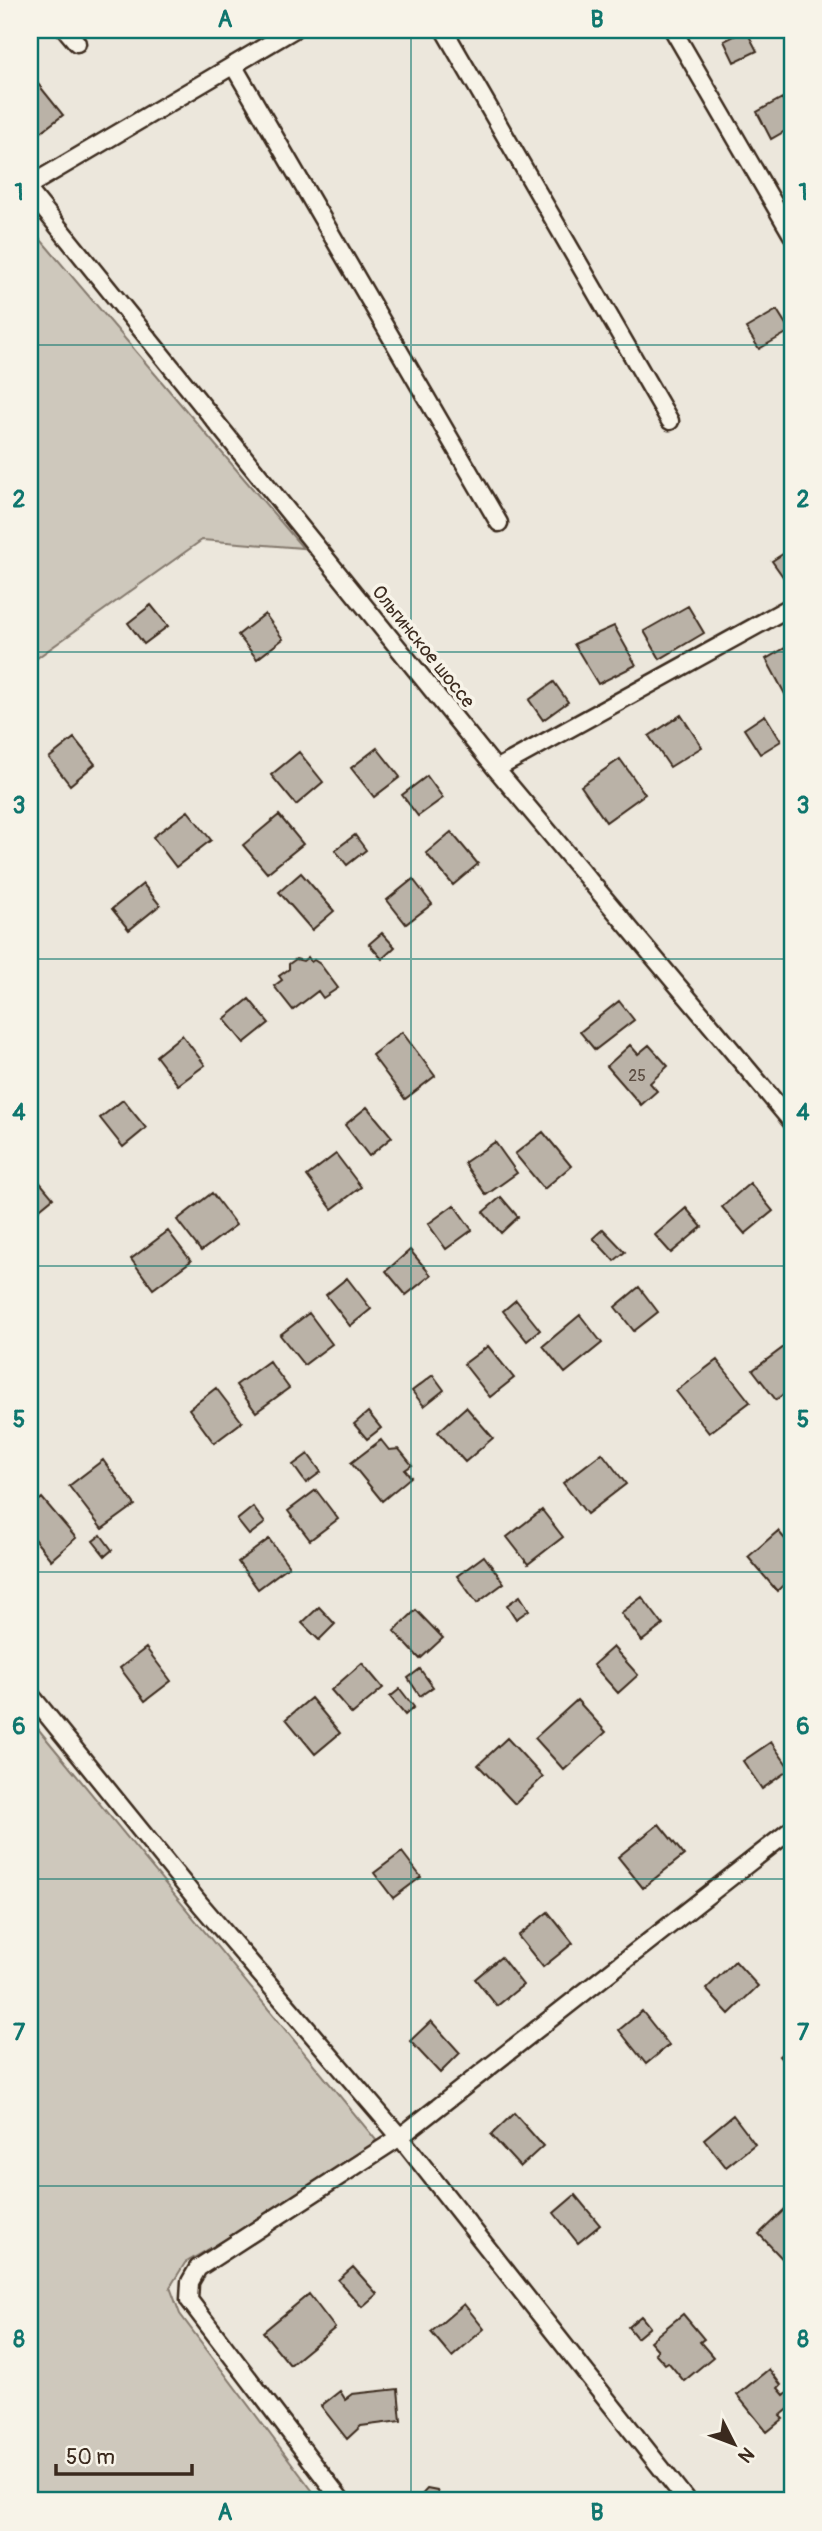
<svg xmlns="http://www.w3.org/2000/svg" width="822" height="2531" viewBox="0 0 822 2531" font-family="Pangolin,sans-serif">
<style>
.green{fill:#cec8bc;stroke:#84796d;stroke-width:2}
.building{fill:#bab2a7;stroke:#3b2a1e;stroke-width:2}
.lines{fill:none;stroke-linecap:round;stroke-linejoin:round}
.minor-casing{stroke:#3b2a1e;stroke-width:21}
.minor{stroke:#f7f3e8;stroke-width:16}
.grid{fill:none;stroke:#0f766e;stroke-width:2;stroke-opacity:0.55}
.labels{text-anchor:middle;stroke-width:7;stroke-linejoin:round;paint-order:stroke}
.number-label{font-size:16px;fill:#5b4c40}
.street-label{font-size:19px;fill:#3b2a1e;stroke:#f7f3e8}
.neatline{fill:none;stroke:#0f766e;stroke-width:2.5}
.grid-label{font-size:23px;text-anchor:middle;font-weight:bold;fill:#0f766e}
</style>
<rect width="100%" height="100%" fill="#ece7dc"/>
<filter id="ink" filterUnits="userSpaceOnUse"><feTurbulence type="fractalNoise" baseFrequency=".0143" numOctaves="2"/><feDisplacementMap in="SourceGraphic" scale="14" xChannelSelector="R" yChannelSelector="G"/><feConvolveMatrix kernelMatrix="1 2 1 2 8 2 1 2 1" color-interpolation-filters="sRGB"/></filter>
<g filter="url(#ink)">
<path class="green" d="M30 227 303 548 202 540 30 663Z
M30 1719 376 2140 367 2157 185 2263 170 2287 180 2314 320 2501H30Z"/>
<path class="building" d="M746 30 757 51 734 62 724 41Z
M30 74 63 115 41 132 30 118Z
M782 98 792 117V127L771 139 757 112Z
M777 310 790 331 759 349 746 328Z
M792 548V587L791 588 772 561Z
M151 605 168 626 144 644 128 623Z
M688 606 704 633 660 659 644 631Z
M265 614 283 639 257 659 238 635Z
M614 626 636 665 598 684 574 644Z
M792 644V692L786 696 766 659Z
M554 682 568 702 543 720 529 700Z
M681 715 702 747 670 767 649 736Z
M765 715 781 741 760 754 744 729Z
M74 738 95 764 70 785 49 758Z
M377 748 400 777 374 797 351 768Z
M299 752 323 782 296 805 271 775Z
M620 759 645 794 606 822 581 786Z
M427 776 443 798 418 816 402 795Z
M188 811 211 840 176 867 153 837Z
M279 815 303 844 267 873 243 845Z
M451 832 478 864 453 885 426 853Z
M355 835 366 850 347 865 335 850Z
M301 873 334 911 312 930 279 892Z
M413 879 432 904 406 924 387 900Z
M143 884 160 905 129 930 112 909Z
M382 933 395 947 382 959 369 944Z
M308 957 311 962 314 960 320 964 338 988 323 998 318 991 293 1010 274 986 282 980 279 976 289 969V964L296 959 303 961Z
M249 999 269 1023 244 1043 224 1019Z
M619 1001 634 1020 595 1050 580 1032Z
M402 1032 435 1076 405 1099 372 1055Z
M182 1035 205 1065 178 1085 156 1056Z
M630 1045 638 1054 649 1045 668 1066 650 1083 657 1091 641 1105 607 1066Z
M123 1100 146 1128 123 1147 100 1118Z
M367 1107 392 1137 369 1156 345 1125Z
M543 1132 571 1166 544 1189 515 1154Z
M495 1142 517 1173 486 1195 464 1163Z
M336 1154 361 1187 332 1209 307 1176Z
M32 1173 53 1198 30 1217V1175Z
M750 1183 773 1211 745 1234 722 1207Z
M212 1193 236 1225 201 1251 177 1220Z
M501 1197 518 1217 501 1233 483 1212Z
M454 1205 472 1230 446 1249 428 1224Z
M686 1208 702 1227 671 1253 655 1235Z
M603 1229 625 1252 614 1261 593 1238Z
M168 1231 191 1261 153 1289 131 1259Z
M410 1250 431 1275 406 1295 386 1271Z
M347 1278 371 1309 350 1326 326 1295Z
M639 1287 658 1312 634 1331 615 1307Z
M516 1300 540 1330 527 1341 503 1311Z
M309 1313 332 1344 304 1365 280 1335Z
M580 1315 602 1343 565 1373 543 1346Z
M488 1346 514 1378 490 1397 464 1364Z
M784 1347 792 1358V1387L776 1400 753 1370Z
M717 1360 750 1402 709 1433 676 1391Z
M269 1361 289 1388 256 1412 236 1385Z
M433 1375 444 1390 424 1406 412 1391Z
M216 1388 242 1422 214 1443 189 1409Z
M466 1407 493 1438 465 1462 438 1432Z
M368 1412 381 1428 367 1439 354 1424Z
M381 1440 389 1450 399 1449 412 1465 405 1470 411 1477 382 1501 351 1463Z
M602 1453 626 1484 587 1514 563 1483Z
M308 1454 321 1472 306 1483 293 1465Z
M103 1460 135 1505 102 1529 69 1486Z
M316 1490 338 1519 310 1540 288 1511Z
M42 1498 76 1538 51 1560 30 1534V1508Z
M253 1507 265 1523 249 1535 237 1520Z
M542 1510 563 1537 528 1564 507 1537Z
M778 1531 792 1547V1577L777 1591 748 1557Z
M101 1535 112 1550 105 1556 93 1541Z
M269 1539 289 1566 258 1589 238 1562Z
M484 1556 504 1583 477 1603 457 1576Z
M520 1596 529 1610 516 1619 507 1605Z
M642 1597 663 1625 642 1641 621 1613Z
M319 1607 335 1624 319 1640 302 1623Z
M416 1610 443 1638 420 1659 394 1631Z
M613 1647 638 1675 618 1693 593 1665Z
M146 1648 171 1681 145 1701 120 1668Z
M362 1663 383 1688 352 1714 331 1690Z
M420 1669 433 1687 420 1696 408 1678Z
M400 1689 414 1707 405 1715 390 1697Z
M311 1698 340 1733 315 1754 286 1719Z
M577 1700 606 1732 564 1770 535 1738Z
M507 1738 543 1777 515 1804 478 1765Z
M771 1742 790 1769 762 1789 743 1761Z
M659 1824 684 1855 643 1888 618 1857Z
M402 1852 421 1877 393 1898 374 1873Z
M548 1912 573 1943 543 1967 518 1936Z
M501 1957 523 1985 497 2006 475 1979Z
M735 1961 758 1986 729 2014 706 1989Z
M642 2011 669 2045 646 2064 619 2030Z
M431 2021 460 2053 440 2073 410 2041Z
M792 2045V2071L779 2056Z
M514 2113 543 2146 520 2167 491 2135Z
M733 2115 755 2144 726 2167 704 2139Z
M575 2195 600 2225 578 2243 554 2213Z
M792 2202V2269L759 2234Z
M353 2267 377 2294 362 2307 338 2280Z
M309 2294 335 2328 290 2365 263 2332Z
M464 2304 484 2329 452 2357 431 2332Z
M683 2314 704 2339 700 2342 713 2357 684 2381 668 2362 665 2364 655 2353 658 2350 650 2341Z
M641 2316 650 2327 637 2338 628 2327Z
M769 2369 781 2385 778 2388 784 2395 789 2391 792 2395 790 2402 792 2406 780 2416 783 2419 767 2432 737 2395Z
M398 2389 401 2421 361 2426 347 2439 321 2406 340 2391 345 2399 352 2394Z
M427 2489 437 2491 442 2501H416Z"/>
<g class="lines">
<g class="minor-casing">
<path id="minor" d="M66 30 77 43
M444 30 670 421
M673 30 792 235
M233 65 499 523
M30 185 293 30
M30 192 496 769 792 1122
M496 769 792 606
M30 1694 201 1905 400 2137 687 2501
M342 2501 189 2300 190 2282 198 2268 400 2137 792 1829"/>
</g>
<use href="#minor" class="minor"/>
</g>
</g>
<path class="grid" d="M411 30V2501M30 345H792M30 652H792M30 959H792M30 1266H792M30 1572H792M30 1879H792M30 2186H792"/>
<g class="labels">
<g class="number-label">
<text x="637" y="1081">25</text>
</g>
<g class="street-label">
<text transform="translate(424 646) rotate(51)" y="7">Ольгинское шоссе</text>
</g>
</g>
<rect width="822" height="2531" fill="none" stroke="#f7f3e8" stroke-width="77"/>
<g transform="translate(734 2444) rotate(132)" stroke="#f7f3e8" stroke-width="5" paint-order="stroke">
<path d="M0-5L12 26L0 18L-12 26Z" fill="#3b2a1e"/>
<text y="-10" font-size="19" font-weight="bold" text-anchor="middle" fill="#3b2a1e">N</text>
</g>
<path d="M56 2464v10h136v-10" fill="none" stroke="#3b2a1e" stroke-width="3.5"/>
<text x="66" y="2464" font-size="21" fill="#3b2a1e" stroke="#f7f3e8" stroke-width="5" paint-order="stroke">50 m</text>
<rect x="38" y="38" width="746" height="2454" class="neatline"/>
<g class="grid-label">
<text x="225" y="27">A</text>
<text x="597" y="27">B</text>
<text x="19" y="200">1</text>
<text x="803" y="200">1</text>
<text x="19" y="507">2</text>
<text x="803" y="507">2</text>
<text x="19" y="813">3</text>
<text x="803" y="813">3</text>
<text x="19" y="1120">4</text>
<text x="803" y="1120">4</text>
<text x="19" y="1427">5</text>
<text x="803" y="1427">5</text>
<text x="19" y="1734">6</text>
<text x="803" y="1734">6</text>
<text x="19" y="2040">7</text>
<text x="803" y="2040">7</text>
<text x="19" y="2347">8</text>
<text x="803" y="2347">8</text>
<text x="225" y="2520">A</text>
<text x="597" y="2520">B</text>
</g>
</svg>
